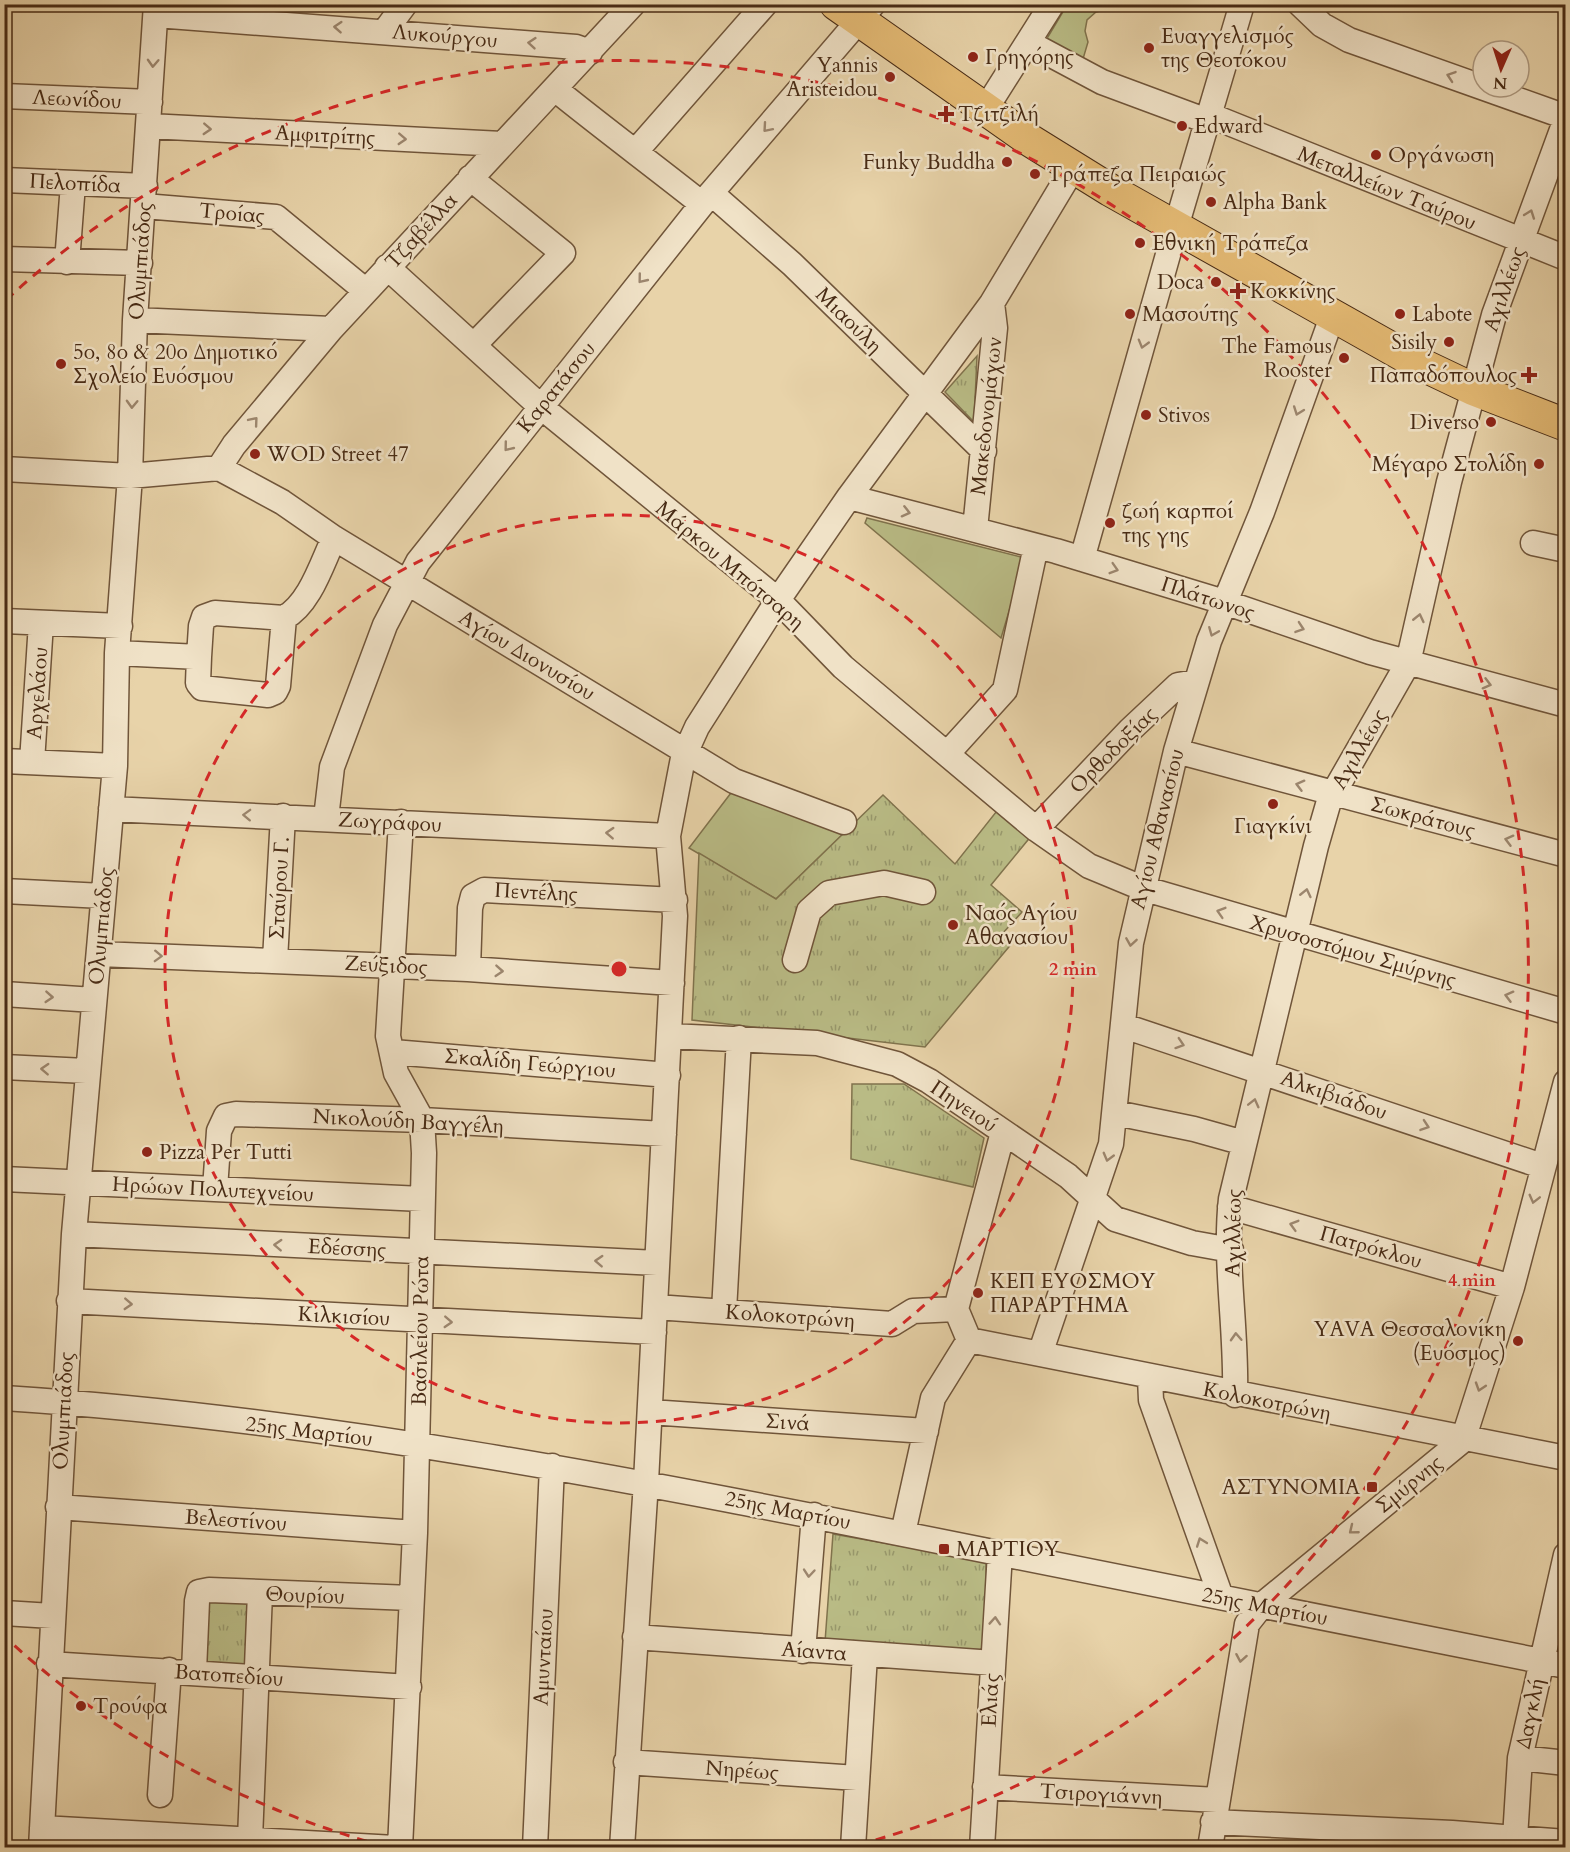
<svg xmlns="http://www.w3.org/2000/svg" width="1570" height="1852" viewBox="0 0 1570 1852" font-family="Cardo,serif">
<style>
.grass{fill:#b9bb85;stroke:#80734d;stroke-width:1.5}
.park{fill:url(#park-tufts);stroke:#80734d;stroke-width:1.5}
.lines{fill:none;stroke-linecap:round;stroke-linejoin:round}
.minor-casing{stroke:#70553a;stroke-width:27}
.major-casing{stroke:#482b15;stroke-width:34}
.minor{stroke:#f0e2c7;stroke-width:24}
.major{stroke:#e4ba74;stroke-width:32}
.oneway{stroke:#9c866e}
.ring{fill:none;stroke:#d62828;stroke-width:3;stroke-dasharray:10 8}
.poi-dot{fill:#8f2418;stroke:#f0e2c7;stroke-width:2}
.labels{text-anchor:middle;stroke-width:5;stroke-linejoin:round;paint-order:stroke}
.street-label{font-size:21px;fill:#482b15;stroke:#f0e2c7}
.poi-label{font-size:21px;fill:#482b15;stroke:#f0e2c7;text-anchor:start}
.centre{fill:#d62828;stroke:#f0e2c7;stroke-width:3}
.ring-label{font-size:18px;text-anchor:middle;font-weight:bold;fill:#d62828;stroke:#f0e2c7;stroke-width:5;stroke-linejoin:round;paint-order:stroke}
</style>
<defs>
<pattern id="park-tufts" width="24" height="20" patternUnits="userSpaceOnUse" patternTransform="scale(1.5)"><rect width="24" height="20" fill="#b9bb85"/><path d="M3 7l-1-3M5 7V3M7 7l1-3M15 17l-1-3M17 17v-4M19 17l1-3" fill="none" stroke="#98986c"/></pattern>
</defs>
<rect width="100%" height="100%" fill="#e8d3a9"/>
<filter id="stains"><feTurbulence type="fractalNoise" baseFrequency=".00333" numOctaves="4"/><feColorMatrix values="0 0 0 0 .2 0 0 0 0 .09 0 0 0 0 .02 0 0 0 .5 -.17"/></filter>
<radialGradient id="worn" r=".72"><stop offset=".6" stop-color="#630" stop-opacity="0"/><stop offset="1" stop-color="#630" stop-opacity=".3"/></radialGradient>
<path class="grass" d="M1067 5H1109L1108 9 1096 12 1087 20 1085 31 1088 42 1083 59 1046 40Z
M867 518 1025 558 1001 638 865 523Z
M734 789 846 831 776 899 689 848Z"/>
<path class="park" d="M977 356 974 422 945 392Z
M883 795 955 864 1000 807 1032 835 991 885 1022 912 1003 933 1013 942 925 1047 692 1020 699 853 776 899Z
M852 1084H904L984 1138 973 1187 851 1159Z
M833 1534 986 1561 987 1650 825 1642Z
M206 1595 255 1598 250 1668 202 1665Z"/>
<g class="lines">
<g class="minor-casing">
<path id="minor" d="M1300 4 1322 25 1349 40 1566 117
M156 15 576 47 590 52
M385 31 405 4
M1029 43 1102 82 1207 121
M555 89C603 128 653 165 702 204
M4 96 150 102
M985 110 1052 4
M1209 115 1566 258
M149 126 502 144
M636 151 765 4
M470 178 563 253 474 345
M4 180 145 186
M711 193 792 264 984 451
M144 206 276 217 366 291
M4 259 140 263
M67 262 73 184
M387 267 540 406 778 600 843 667 1036 829 1089 866 1142 888 1566 1012
M135 320 331 329
M219 468 234 445 331 329 633 4
M4 469 130 476 219 468 282 502 334 538 734 781 844 822
M849 497 1056 551 1224 602 1370 652 1566 705
M975 529 995 328 992 303
M1533 543 1566 550
M1082 559 1171 244 1242 4
M284 618C310 604 322 563 334 538
M4 621 120 626
M117 653 199 657 198 683 202 688 268 695 275 692 278 686 284 618 215 613 204 617 201 626 199 657
M1176 751 1566 855
M947 754 1005 690 1036 546
M4 761 115 766
M32 762 41 623
M111 809 668 836
M326 818 332 767 385 625 418 562 711 193 873 4
M1036 829 1130 730 1178 685 1196 682
M4 891 103 896
M99 954 468 969 672 983
M275 960 283 816
M795 960 809 911 829 893 884 883 923 892
M468 969 470 908 473 896 484 890 675 900
M4 994 94 1000
M1124 1026 1542 1166
M670 1036 817 1043 897 1064 929 1081 1068 1176 1115 1219 1192 1243 1231 1250
M393 1052 668 1075
M4 1067 86 1071
M1116 1113 1194 1129 1244 1143
M4 1179 422 1199
M215 1189 219 1131 226 1116 236 1114 422 1120 664 1134
M1230 1207 1512 1287
M74 1234 657 1263
M69 1301 654 1332
M656 1307 892 1324 913 1311 956 1309
M724 1311 739 1038
M969 1340 1566 1458
M1040 1354 1111 1144 1131 943 1176 751 1209 641 1262 512 1332 317
M1150 1378 1151 1400 1221 1597
M1235 1395C1237 1330 1224 1262 1231 1199L1316 846 1329 801 1408 663 1449 482 1494 315 1566 119
M4 1398C342 1420 673 1488 1003 1554 1190 1592 1378 1627 1566 1666
M650 1412 926 1431
M58 1507 415 1533
M903 1533 933 1398 969 1340 956 1309 1003 1132
M4 1613 52 1616
M635 1637 993 1663
M803 1651 814 1515
M49 1664 409 1687
M194 1671 197 1601 199 1592 209 1590 411 1598
M1520 1758 1566 1763
M626 1762 857 1778
M985 1787 1217 1800
M160 1795 169 1670
M1213 1822 1452 1833 1566 1842
M42 1828 395 1848
M1515 1838 1520 1758 1566 1555
M250 1839 260 1593
M41 1848 74 1234 115 766 117 653 130 476 135 320 156 4
M400 1848 415 1533 424 1153 422 1120 396 1073 388 1036 401 822
M535 1848 552 1466
M622 1848 646 1482 675 916 668 836 683 758 697 727 778 600 849 497 992 303 1073 168
M853 1848 865 1655
M982 1848 1000 1553
M1210 1848 1247 1624 1262 1605 1463 1440 1512 1287 1566 1082"/>
</g>
<g class="major-casing">
<path id="major" d="M836 4 1031 141 1110 190 1412 360 1473 389 1566 425"/>
</g>
<use href="#minor" class="minor"/>
<use href="#major" class="major"/>
</g>
<defs><path id="oneway-chevron" d="M-2-3.5L2.5 0L-2 3.5" fill="none" stroke-width="1.6" stroke-linecap="round" stroke-linejoin="round" transform="scale(1.5)"/></defs>
<g class="oneway">
<use href="#oneway-chevron" transform="translate(338 27) rotate(-176)"/>
<use href="#oneway-chevron" transform="translate(532 43) rotate(-175)"/>
<use href="#oneway-chevron" transform="translate(153 63) rotate(93)"/>
<use href="#oneway-chevron" transform="translate(1451 76) rotate(-161)"/>
<use href="#oneway-chevron" transform="translate(767 128) rotate(131)"/>
<use href="#oneway-chevron" transform="translate(207 129) rotate(3)"/>
<use href="#oneway-chevron" transform="translate(402 139) rotate(3)"/>
<use href="#oneway-chevron" transform="translate(1530 214) rotate(-70)"/>
<use href="#oneway-chevron" transform="translate(642 279) rotate(129)"/>
<use href="#oneway-chevron" transform="translate(1143 344) rotate(106)"/>
<use href="#oneway-chevron" transform="translate(132 404) rotate(92)"/>
<use href="#oneway-chevron" transform="translate(1298 411) rotate(110)"/>
<use href="#oneway-chevron" transform="translate(254 421) rotate(-50)"/>
<use href="#oneway-chevron" transform="translate(508 447) rotate(129)"/>
<use href="#oneway-chevron" transform="translate(906 512) rotate(14)"/>
<use href="#oneway-chevron" transform="translate(1114 569) rotate(17)"/>
<use href="#oneway-chevron" transform="translate(1419 618) rotate(-77)"/>
<use href="#oneway-chevron" transform="translate(1300 628) rotate(19)"/>
<use href="#oneway-chevron" transform="translate(1213 632) rotate(112)"/>
<use href="#oneway-chevron" transform="translate(1487 684) rotate(15)"/>
<use href="#oneway-chevron" transform="translate(1300 785) rotate(-165)"/>
<use href="#oneway-chevron" transform="translate(247 815) rotate(-178)"/>
<use href="#oneway-chevron" transform="translate(610 833) rotate(-177)"/>
<use href="#oneway-chevron" transform="translate(1509 840) rotate(-165)"/>
<use href="#oneway-chevron" transform="translate(1306 893) rotate(-77)"/>
<use href="#oneway-chevron" transform="translate(1221 912) rotate(-163)"/>
<use href="#oneway-chevron" transform="translate(1131 942) rotate(99)"/>
<use href="#oneway-chevron" transform="translate(158 956) rotate(2)"/>
<use href="#oneway-chevron" transform="translate(499 971) rotate(4)"/>
<use href="#oneway-chevron" transform="translate(1509 996) rotate(-165)"/>
<use href="#oneway-chevron" transform="translate(49 997) rotate(4)"/>
<use href="#oneway-chevron" transform="translate(1180 1044) rotate(18)"/>
<use href="#oneway-chevron" transform="translate(45 1069) rotate(-177)"/>
<use href="#oneway-chevron" transform="translate(1254 1103) rotate(-76)"/>
<use href="#oneway-chevron" transform="translate(1425 1126) rotate(19)"/>
<use href="#oneway-chevron" transform="translate(1108 1157) rotate(105)"/>
<use href="#oneway-chevron" transform="translate(1534 1199) rotate(104)"/>
<use href="#oneway-chevron" transform="translate(1294 1225) rotate(-164)"/>
<use href="#oneway-chevron" transform="translate(278 1245) rotate(-177)"/>
<use href="#oneway-chevron" transform="translate(599 1261) rotate(-177)"/>
<use href="#oneway-chevron" transform="translate(128 1304) rotate(3)"/>
<use href="#oneway-chevron" transform="translate(448 1322) rotate(3)"/>
<use href="#oneway-chevron" transform="translate(1236 1337) rotate(-93)"/>
<use href="#oneway-chevron" transform="translate(1480 1387) rotate(108)"/>
<use href="#oneway-chevron" transform="translate(1353 1530) rotate(141)"/>
<use href="#oneway-chevron" transform="translate(1201 1542) rotate(-110)"/>
<use href="#oneway-chevron" transform="translate(809 1573) rotate(95)"/>
<use href="#oneway-chevron" transform="translate(995 1621) rotate(-86)"/>
<use href="#oneway-chevron" transform="translate(1241 1658) rotate(100)"/>
</g>
<g class="ring">
<circle cx="619" cy="969" r="454"/>
<path d="M384 1846A908 908 0 0 1 6 1638M6 300A908 908 0 1 1 854 1846"/>
</g>
<g class="poi-dot">
<circle cx="1149" cy="48" r="6"/>
<circle cx="973" cy="57" r="6"/>
<circle cx="890" cy="77" r="6"/>
<path d="M943 105h6v6h6v6h-6v6h-6v-6h-6v-6h6z"/>
<circle cx="1182" cy="126" r="6"/>
<circle cx="1376" cy="155" r="6"/>
<circle cx="1007" cy="162" r="6"/>
<circle cx="1035" cy="174" r="6"/>
<circle cx="1211" cy="202" r="6"/>
<circle cx="1140" cy="243" r="6"/>
<circle cx="1216" cy="282" r="6"/>
<path d="M1235 282h6v6h6v6h-6v6h-6v-6h-6v-6h6z"/>
<circle cx="1130" cy="314" r="6"/>
<circle cx="1400" cy="314" r="6"/>
<circle cx="1449" cy="342" r="6"/>
<circle cx="1344" cy="358" r="6"/>
<circle cx="61" cy="364" r="6"/>
<path d="M1526 366h6v6h6v6h-6v6h-6v-6h-6v-6h6z"/>
<circle cx="1146" cy="415" r="6"/>
<circle cx="1491" cy="422" r="6"/>
<circle cx="255" cy="454" r="6"/>
<circle cx="1539" cy="464" r="6"/>
<circle cx="1110" cy="523" r="6"/>
<circle cx="1273" cy="804" r="6"/>
<circle cx="953" cy="925" r="6"/>
<circle cx="147" cy="1152" r="6"/>
<circle cx="978" cy="1293" r="6"/>
<circle cx="1518" cy="1341" r="6"/>
<rect x="1366" y="1481" width="12" height="12" rx="3"/>
<rect x="938" y="1543" width="12" height="12" rx="3"/>
<circle cx="81" cy="1706" r="6"/>
</g>
<g class="labels">
<g class="street-label">
<text transform="translate(445 36) rotate(5)" y="7">Λυκούργου</text>
<text transform="translate(77 99) rotate(3)" y="7">Λεωνίδου</text>
<text transform="translate(325 135) rotate(3)" y="7">Αμφιτρίτης</text>
<text transform="translate(75 183) rotate(3)" y="7">Πελοπίδα</text>
<text transform="translate(1387 188) rotate(22)" y="7">Μεταλλείων Ταύρου</text>
<text transform="translate(232 213) rotate(5)" y="7">Τροίας</text>
<text transform="translate(421 231) rotate(-47)" y="7">Τζαβέλλα</text>
<text transform="translate(140 261) rotate(-86)" y="7">Ολυμπιάδος</text>
<text transform="translate(1504 289) rotate(-71)" y="7">Αχιλλέως</text>
<text transform="translate(849 320) rotate(45)" y="7">Μιαούλη</text>
<text transform="translate(556 387) rotate(-51)" y="7">Καρατάσου</text>
<text transform="translate(986 416) rotate(-84)" y="7">Μακεδονομάχων</text>
<text transform="translate(730 565) rotate(40)" y="7">Μάρκου Μπότσαρη</text>
<text transform="translate(1208 598) rotate(18)" y="7">Πλάτωνος</text>
<text transform="translate(527 655) rotate(31)" y="7">Αγίου Διονυσίου</text>
<text transform="translate(37 693) rotate(-86)" y="7">Αρχελάου</text>
<text transform="translate(1359 749) rotate(-60)" y="7">Αχιλλέως</text>
<text transform="translate(1113 750) rotate(-45)" y="7">Ορθοδοξίας</text>
<text transform="translate(1423 817) rotate(15)" y="7">Σωκράτους</text>
<text transform="translate(390 822) rotate(3)" y="7">Ζωγράφου</text>
<text transform="translate(1157 829) rotate(-76)" y="7">Αγίου Αθανασίου</text>
<text transform="translate(279 888) rotate(-87)" y="7">Σταύρου Γ.</text>
<text transform="translate(536 892) rotate(3)" y="7">Πεντέλης</text>
<text transform="translate(101 926) rotate(-85)" y="7">Ολυμπιάδος</text>
<text transform="translate(1353 951) rotate(16)" y="7">Χρυσοστόμου Σμύρνης</text>
<text transform="translate(386 965) rotate(3)" y="7">Ζεύξιδος</text>
<text transform="translate(530 1063) rotate(5)" y="7">Σκαλίδη Γεώργιου</text>
<text transform="translate(1334 1095) rotate(19)" y="7">Αλκιβιάδου</text>
<text transform="translate(964 1106) rotate(34)" y="7">Πηνειού</text>
<text transform="translate(408 1121) rotate(3)" y="7">Νικολούδη Βαγγέλη</text>
<text transform="translate(213 1189) rotate(3)" y="7">Ηρώων Πολυτεχνείου</text>
<text transform="translate(1233 1233) rotate(-89)" y="7">Αχιλλέως</text>
<text transform="translate(1371 1247) rotate(16)" y="7">Πατρόκλου</text>
<text transform="translate(347 1248) rotate(3)" y="7">Εδέσσης</text>
<text transform="translate(344 1316) rotate(3)" y="7">Κιλκισίου</text>
<text transform="translate(790 1316) rotate(4)" y="7">Κολοκοτρώνη</text>
<text transform="translate(420 1331) rotate(-89)" y="7">Βασιλείου Ρώτα</text>
<text transform="translate(1267 1401) rotate(11)" y="7">Κολοκοτρώνη</text>
<text transform="translate(63 1411) rotate(-87)" y="7">Ολυμπιάδος</text>
<text transform="translate(788 1422) rotate(4)" y="7">Σινά</text>
<text transform="translate(309 1431) rotate(7)" y="7">25ης Μαρτίου</text>
<text transform="translate(1409 1484) rotate(-39)" y="7">Σμύρνης</text>
<text transform="translate(788 1510) rotate(11)" y="7">25ης Μαρτίου</text>
<text transform="translate(236 1520) rotate(4)" y="7">Βελεστίνου</text>
<text transform="translate(305 1595) rotate(2)" y="7">Θουρίου</text>
<text transform="translate(1265 1606) rotate(11)" y="7">25ης Μαρτίου</text>
<text transform="translate(814 1651) rotate(4)" y="7">Αίαντα</text>
<text transform="translate(543 1657) rotate(-87)" y="7">Αμυνταίου</text>
<text transform="translate(229 1675) rotate(4)" y="7">Βατοπεδίου</text>
<text transform="translate(990 1700) rotate(-87)" y="7">Ελιάς</text>
<text transform="translate(1530 1713) rotate(-78)" y="7">Δαγκλή</text>
<text transform="translate(742 1770) rotate(4)" y="7">Νηρέως</text>
<text transform="translate(1101 1794) rotate(3)" y="7">Τσιρογιάννη</text>
</g>
<g class="poi-label">
<text x="1161" y="43">Ευαγγελισμός<tspan x="1161" dy="24">της Θεοτόκου</tspan></text>
<text x="985" y="64">Γρηγόρης</text>
<text x="878" y="72" text-anchor="end">Yannis<tspan x="878" dy="24">Aristeidou</tspan></text>
<text x="958" y="121">Τζιτζιλή</text>
<text x="1194" y="133">Edward</text>
<text x="1388" y="162">Οργάνωση</text>
<text x="995" y="169" text-anchor="end">Funky Buddha</text>
<text x="1047" y="181">Τράπεζα Πειραιώς</text>
<text x="1223" y="209">Alpha Bank</text>
<text x="1152" y="250">Εθνική Τράπεζα</text>
<text x="1204" y="289" text-anchor="end">Doca</text>
<text x="1250" y="298">Κοκκίνης</text>
<text x="1142" y="321">Μασούτης</text>
<text x="1412" y="321">Labote</text>
<text x="1437" y="349" text-anchor="end">Sisily</text>
<text x="1332" y="353" text-anchor="end">The Famous<tspan x="1332" dy="24">Rooster</tspan></text>
<text x="73" y="359">5ο, 8ο &amp; 20ο Δημοτικό<tspan x="73" dy="24">Σχολείο Ευόσμου</tspan></text>
<text x="1517" y="382" text-anchor="end">Παπαδόπουλος</text>
<text x="1158" y="422">Stivos</text>
<text x="1479" y="429" text-anchor="end">Diverso</text>
<text x="267" y="461">WOD Street 47</text>
<text x="1527" y="471" text-anchor="end">Μέγαρο Στολίδη</text>
<text x="1122" y="518">ζωή καρποί<tspan x="1122" dy="24">της γης</tspan></text>
<text x="1273" y="833" text-anchor="middle">Γιαγκίνι</text>
<text x="965" y="920">Ναός Αγίου<tspan x="965" dy="24">Αθανασίου</tspan></text>
<text x="159" y="1159">Pizza Per Tutti</text>
<text x="990" y="1288">ΚΕΠ ΕΥΟΣΜΟΥ<tspan x="990" dy="24">ΠΑΡΑΡΤΗΜΑ</tspan></text>
<text x="1506" y="1336" text-anchor="end">YAVA Θεσσαλονίκη<tspan x="1506" dy="24">(Ευόσμος)</tspan></text>
<text x="1360" y="1494" text-anchor="end">ΑΣΤΥΝΟΜΙΑ</text>
<text x="956" y="1556">ΜΑΡΤΙΟΥ</text>
<text x="93" y="1713">Τρούφα</text>
</g>
</g>
<circle cx="619" cy="969" r="9" class="centre"/>
<g class="ring-label">
<text x="1073" y="975">2 min</text>
<text x="1472" y="1286">4 min</text>
</g>
<rect width="1570" height="1852" fill="none" stroke="#e8d3a9" stroke-width="24"/>
<rect x="6" y="6" width="1558" height="1840" fill="none" stroke="#482b15" stroke-width="3"/>
<rect x="12" y="12" width="1546" height="1828" fill="none" stroke="#482b15" stroke-width="1.5"/>
<g transform="translate(1501 69) rotate(183)"><circle r="28" fill="#f0e2c7" stroke="#ad9980" stroke-width="1.5"/>
<path d="M0-4.5L10 22L0 15L-10 22Z" fill="#8f2418"/>
<text y="-9" font-size="16" font-weight="bold" text-anchor="middle" fill="#482b15">N</text>
</g>
<rect width="100%" height="100%" filter="url(#stains)"/>
<rect width="100%" height="100%" fill="url(#worn)"/>
</svg>
